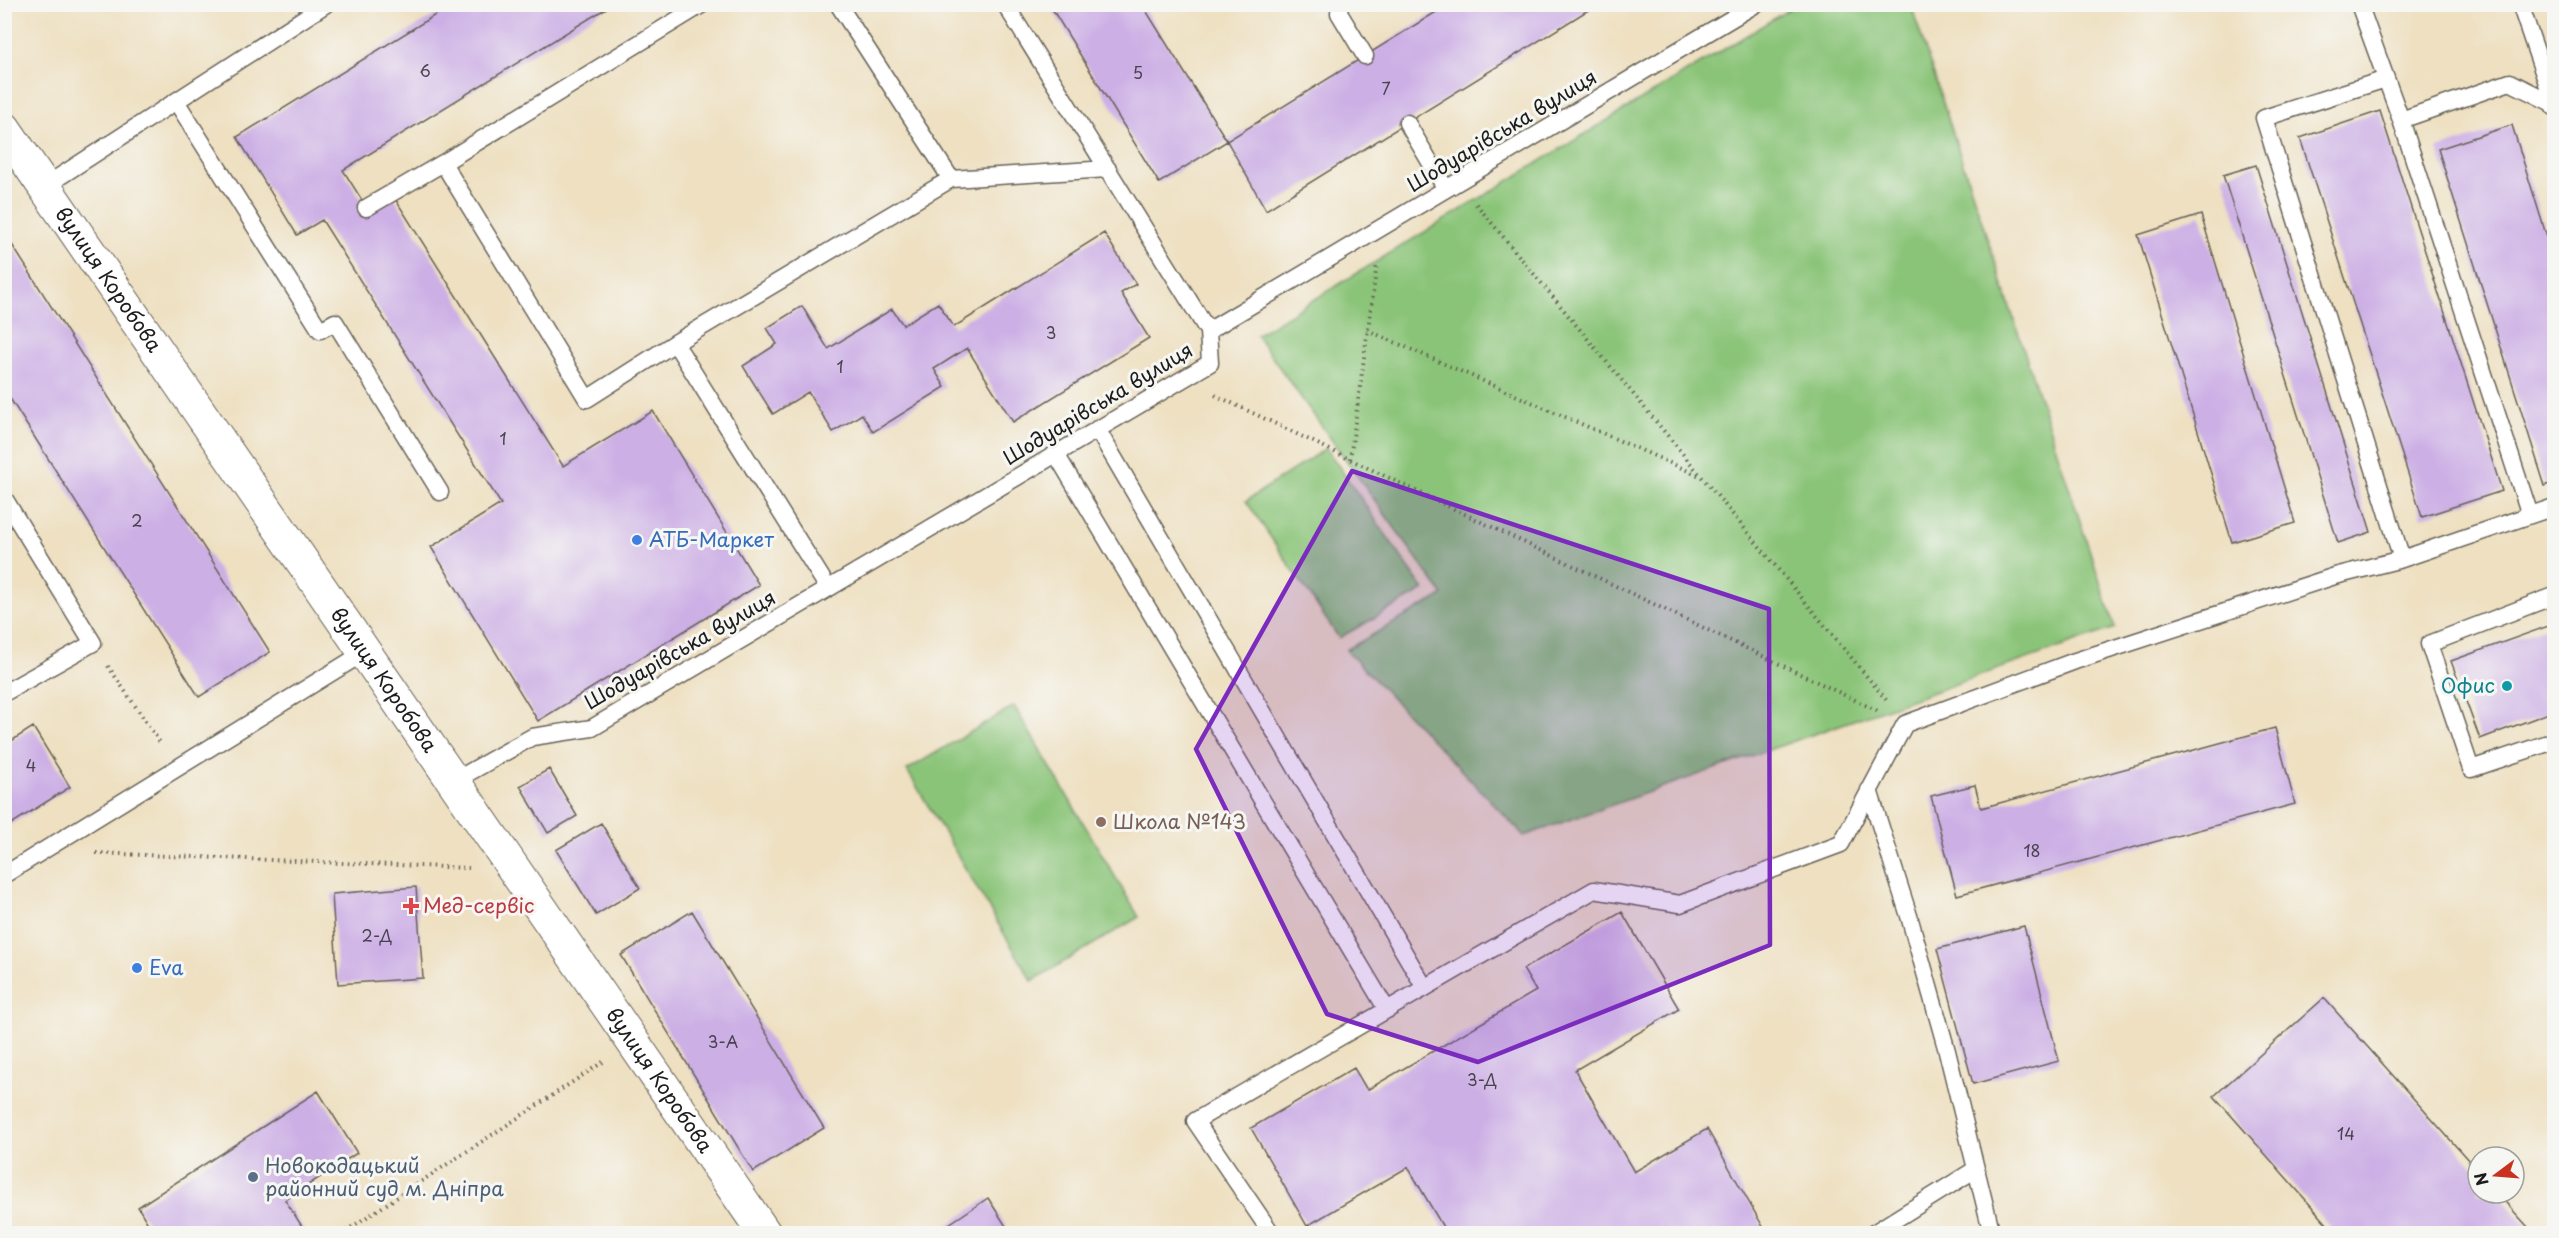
<svg xmlns="http://www.w3.org/2000/svg" width="2559" height="1238" viewBox="0 0 2559 1238" font-family="'Playpen Sans',sans-serif">
<style>
.green{fill:#8ac478;stroke:#53704a;stroke-width:1.5}
.building{fill:#ccafe5}
.lines{fill:none;stroke-linecap:round;stroke-linejoin:round}
.service-casing{stroke:#666156;stroke-width:19}
.minor-casing{stroke:#666156;stroke-width:35}
.path{stroke:#666156;stroke-width:4;stroke-dasharray:1.5 4.5;stroke-linecap:butt}
.service{stroke:#fff;stroke-width:16}
.minor{stroke:#fff;stroke-width:33}
.marked{fill:#7b2cbf;fill-opacity:0.2;stroke:#7b2cbf;stroke-width:4.5;stroke-linejoin:round}
.shop-dot{fill:#3f7fe0;stroke:#f6f6f2;stroke-width:2}
.culture-dot{fill:#0f9aa8;stroke:#f6f6f2;stroke-width:2}
.education-dot{fill:#8d6e63;stroke:#f6f6f2;stroke-width:2}
.health-dot{fill:#e0444e;stroke:#f6f6f2;stroke-width:2}
.service-dot{fill:#5c6f8a;stroke:#f6f6f2;stroke-width:2}
.labels{text-anchor:middle;stroke-width:6;stroke-linejoin:round;paint-order:stroke}
.number-label{font-size:16px;fill:#48414e}
.street-label{font-size:20px;fill:#1c1c1c;stroke:#f6f6f2}
.shop-label{font-size:20px;fill:#366cbe;stroke:#f6f6f2;text-anchor:start}
.culture-label{font-size:20px;fill:#0d838f;stroke:#f6f6f2;text-anchor:end}
.education-label{font-size:20px;fill:#785e54;stroke:#f6f6f2;text-anchor:start}
.health-label{font-size:20px;fill:#be3a42;stroke:#f6f6f2;text-anchor:start}
.service-label{font-size:20px;fill:#4e5e75;stroke:#f6f6f2;text-anchor:start}
</style>
<rect width="100%" height="100%" fill="#f6f6f2"/>
<filter id="ink" filterUnits="userSpaceOnUse"><feTurbulence type="fractalNoise" baseFrequency=".0167" numOctaves="2"/><feDisplacementMap in="SourceGraphic" scale="12" xChannelSelector="R" yChannelSelector="G"/><feConvolveMatrix kernelMatrix="1 2 1 2 8 2 1 2 1" color-interpolation-filters="sRGB"/></filter>
<filter id="wash" filterUnits="userSpaceOnUse"><feTurbulence type="fractalNoise" baseFrequency=".008" numOctaves="4" result="noise"/><feDisplacementMap in="SourceGraphic" scale="24" xChannelSelector="R" yChannelSelector="G"/><feGaussianBlur stdDeviation="1.35" result="paint"/><feColorMatrix in="noise" values="0 0 0 0 0 0 0 0 0 0 0 0 0 0 0 0 0 1.4 0 .05"/><feComposite in="paint" operator="in"/></filter>
<g filter="url(#wash)">
<rect width="100%" height="100%" fill="#eee0c1"/>
<path class="green" d="M1796 5H1911L2115 628 1524 836 1346 650 1443 595 1256 335Z
M1326 448 1424 590 1339 638 1246 501Z
M1014 706 1139 917 1032 981 907 770Z"/>
<g id="blocks">
<path class="building" d="M453 4H613L343 170 370 213 394 197 563 466 653 411 759 585 538 721 431 547 501 504 322 220 297 235 237 137Z
M1049 4H1142L1227 141 1449 4H1598L1266 210 1227 141 1159 183Z
M2380 111 2502 491 2422 517 2300 138Z
M2512 125 2554 260V482L2545 486 2438 149Z
M2256 165 2371 532 2338 543 2223 175Z
M2201 215 2295 523 2232 542 2138 235Z
M4 232 270 652 199 697 4 389Z
M1104 233 1136 284 1121 293 1149 338 1013 422 967 348 934 369 945 387 873 432 862 414 833 432 808 392 773 414 743 366 777 344 767 328 802 306 828 349 892 309 903 325 938 303 954 327Z
M2554 624V711L2480 739 2451 661Z
M33 727 70 787 5 828V745Z
M2275 728 2295 804 1957 895 1931 796 1975 785 1981 808Z
M549 769 577 816 548 833 520 786Z
M601 823 640 888 596 915 556 850Z
M416 887 423 978 338 984 332 894Z
M692 911 824 1128 753 1172 621 955Z
M1622 912 1679 1009 1575 1070 1634 1172 1707 1129 1766 1232 1763 1234H1447L1408 1167 1307 1226 1251 1128 1354 1068 1367 1090 1536 991 1523 969Z
M2024 926 2059 1061 1973 1084 1937 949Z
M2324 998 2478 1171V1193H2497L2528 1227 2521 1234H2336L2214 1096Z
M318 1091 357 1153 285 1200 307 1234H154L138 1207Z
M988 1198 1011 1234H934Z"/>
</g>
</g>
<g filter="url(#ink)">
<use href="#blocks" fill-opacity="0" stroke="#666156" stroke-width="1.5"/>
<g class="lines">
<g class="service-casing">
<path id="service" d="M703 4 443 163 587 399 675 343 828 588
M838 4 951 179
M1005 4 1208 331
M1340 4 1339 13 1365 56
M2359 4 2401 120
M2520 4 2554 104
M2386 79 2264 118 2402 559
M176 101 320 330 335 322 440 492
M1407 123 1446 189
M45 186 326 4
M366 208 443 163
M675 343 951 179 1108 169
M1097 429 1425 988
M1056 454 1387 1010
M4 498 93 643 4 693
M2530 515 2401 120 2510 82 2554 104V107
M2554 596 2429 644 2471 769 2554 741
M454 781 532 737 592 728 1210 363 1208 331 1756 4
M1869 790 1909 916 1947 1051 1992 1234
M4 875 365 652
M1272 1234 1195 1121 1594 890 1680 904 1841 844 1905 724 2075 661 2335 576 2402 559 2554 507
M1872 1234 1976 1169"/>
</g>
<g class="minor-casing">
<g id="minor">
<path id="s1" d="M4 128 765 1234"/>
</g>
</g>
<path class="path" d="M1476 204 1888 702
M1367 330 1700 476
M1215 395 1880 712
M1350 459 1377 264
M108 666 161 744
M96 853 469 868
M341 1234 603 1062"/>
<use href="#service" class="service"/>
<use href="#minor" class="minor"/>
</g>
</g>
<path class="marked" d="M1352 471 1769 609 1770 945 1478 1062 1327 1014 1196 749Z"/>
<g class="shop-dot">
<circle cx="637" cy="540" r="6"/>
<circle cx="137" cy="968" r="6"/>
</g>
<circle class="culture-dot" cx="2507" cy="686" r="6"/>
<circle class="education-dot" cx="1101" cy="822" r="6"/>
<path class="health-dot" d="M408 897h6v6h6v6h-6v6h-6v-6h-6v-6h6z"/>
<circle class="service-dot" cx="253" cy="1177" r="6"/>
<g class="labels">
<g class="number-label">
<text x="425" y="77">6</text>
<text x="1138" y="79">5</text>
<text x="1386" y="95">7</text>
<text x="1051" y="339">3</text>
<text x="840" y="373">1</text>
<text x="503" y="445">1</text>
<text x="137" y="527">2</text>
<text x="31" y="772">4</text>
<text x="2032" y="857">18</text>
<text x="377" y="942">2-Д</text>
<text x="723" y="1048">3-А</text>
<text x="1482" y="1086">3-Д</text>
<text x="2346" y="1140">14</text>
</g>
<g class="street-label">
<text transform="translate(1502 131) rotate(-31)" y="7">Шодуарівська вулиця</text>
<text dy="7" stroke="none"><textPath href="#s1" startOffset="184">вулиця Коробова</textPath></text>
<text transform="translate(1098 404) rotate(-31)" y="7">Шодуарівська вулиця</text>
<text transform="translate(680 650) rotate(-30)" y="7">Шодуарівська вулиця</text>
<text dy="7" stroke="none"><textPath href="#s1" startOffset="670">вулиця Коробова</textPath></text>
<text dy="7" stroke="none"><textPath href="#s1" startOffset="1156">вулиця Коробова</textPath></text>
</g>
<g class="shop-label">
<text x="649" y="547">АТБ-Маркет</text>
<text x="149" y="975">Eva</text>
</g>
<g class="culture-label">
<text x="2495" y="693">Офис</text>
</g>
<g class="education-label">
<text x="1113" y="829">Школа №143</text>
</g>
<g class="health-label">
<text x="423" y="913">Мед-сервіс</text>
</g>
<g class="service-label">
<text x="265" y="1173">Новокодацький<tspan x="265" dy="23">районний суд м. Дніпра</tspan></text>
</g>
</g>
<rect width="2559" height="1238" fill="none" stroke="#f6f6f2" stroke-width="24"/>
<g transform="translate(2496 1175) rotate(254)"><circle r="28" fill="#f6f6f2" stroke="#9f9f9c" stroke-width="1.5"/>
<path d="M0-4.5L10 22L0 15L-10 22Z" fill="#c8321e"/>
<text y="-9" font-size="16" font-weight="bold" text-anchor="middle" fill="#1c1c1c">N</text>
</g>
</svg>
